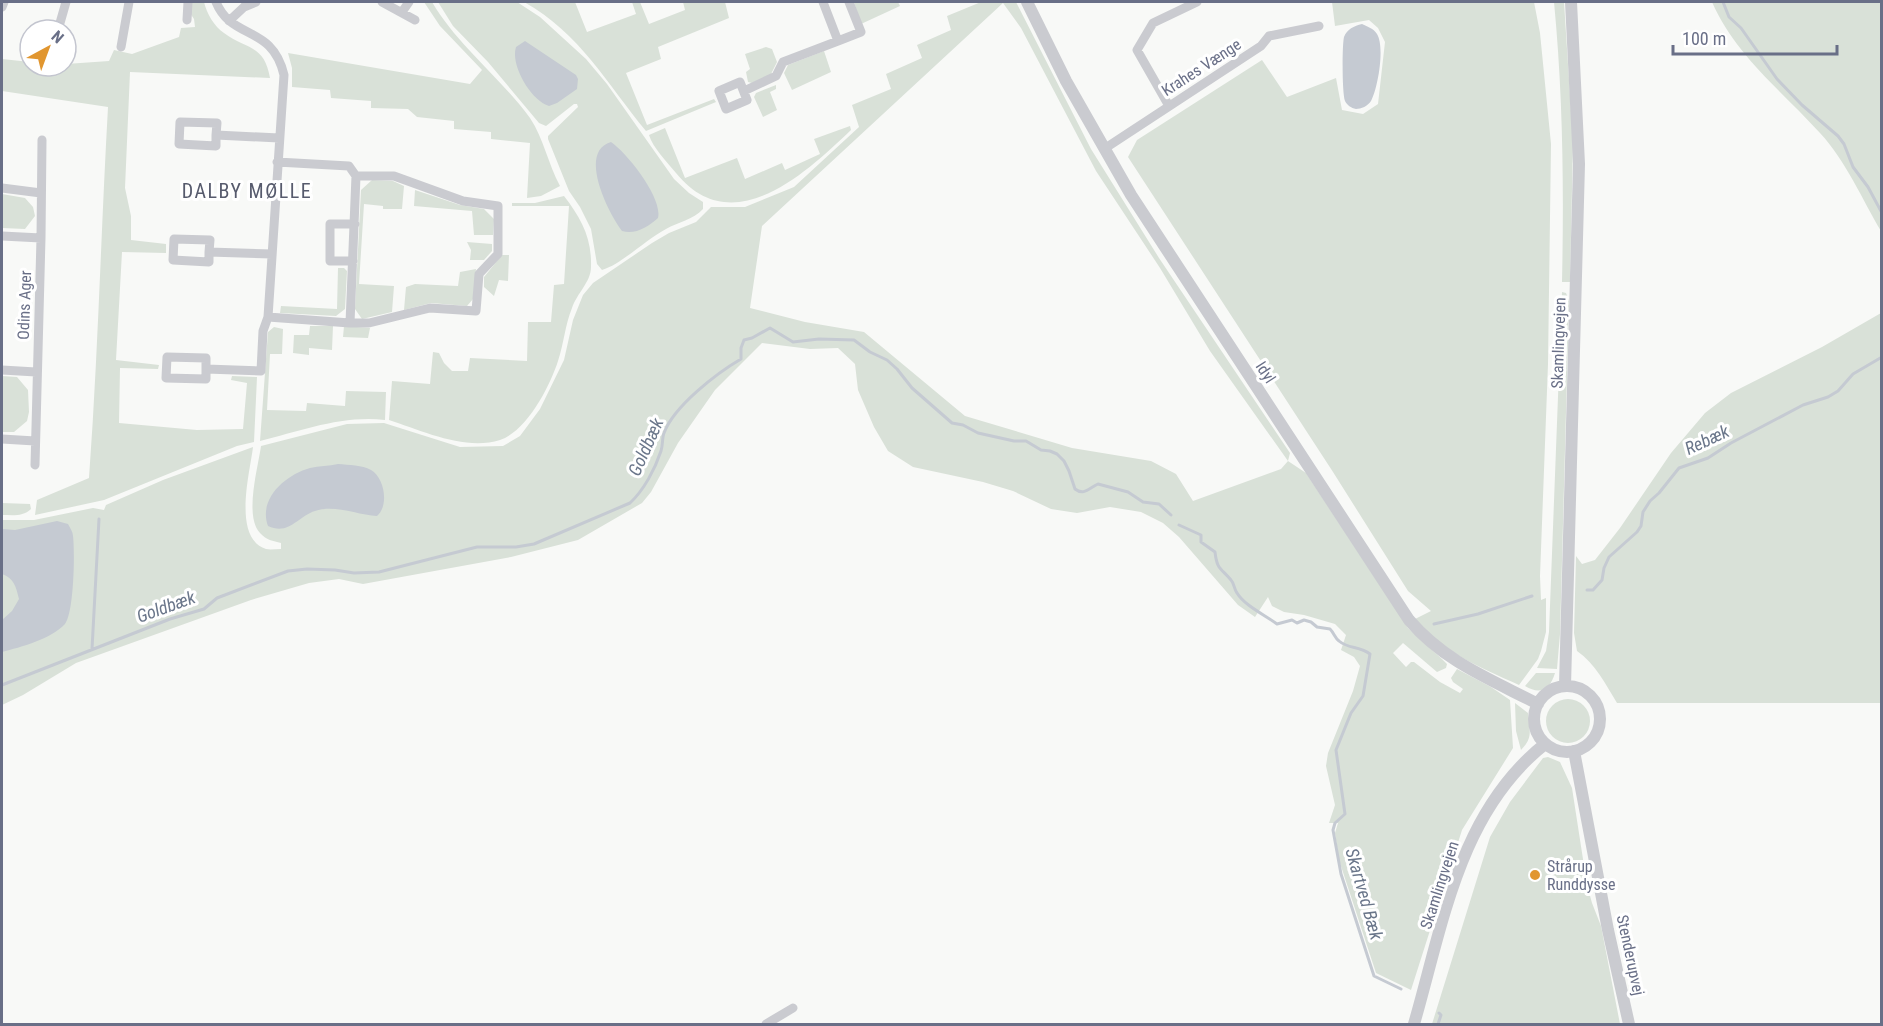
<svg xmlns="http://www.w3.org/2000/svg" width="1883" height="1026" viewBox="0 0 1883 1026" font-family="'Roboto Condensed',sans-serif">
<style>
.green{fill:#d9e1d8;fill-rule:evenodd}
.water{fill:#c5cad2}
.lines{fill:none;stroke-linecap:round;stroke-linejoin:round}
.stream{stroke:#c5cad2;stroke-width:3}
.minor{stroke:#cacbd0;stroke-width:9}
.tertiary{stroke:#cacbd0;stroke-width:12}
.poi-dot{fill:#e1962f;stroke:#fff;stroke-width:2}
.labels{text-anchor:middle;stroke-width:6;stroke-linejoin:round;paint-order:stroke}
.street-label{font-size:16px;fill:#696f87;stroke:#fff}
.poi-label{font-size:16px;fill:#696f87;stroke:#fff;text-anchor:start}
.water-label{font-size:18px;font-style:italic;fill:#6a768a;stroke:#fff}
.quarter-label{font-size:20px;letter-spacing:1.5px;fill:#575b6d;stroke:#fff}
</style>
<rect width="100%" height="100%" fill="#f8f9f7"/>
<path class="green" d="M191 2H204C207 14 214 26 224 33 247 50 264 44 270 78L130 72 125 188 131 216V240L166 244V253L122 252 116 360 159 365 158 369 120 368 119 423 197 430 243 429 247 383 231 380 232 376 257 377 254 442 237 446 104 500 35 515 37 500 89 478C98 355 101 231 108 107L2 91V59L30 62V66H66V64L109 61 114 50 132 54 179 37 181 28 195 27 194 19 190 13Z
M424 2H432C458 46 500 77 530 118 544 139 548 164 560 186L541 196 527 198 530 143 491 139V132L454 129V121L417 117 408 109 371 108V101L331 98 330 90 292 87V68L288 53 470 84 482 70 440 26Z
M438 2H517L540 17 586 59 607 84 674 179 689 193 703 202V209C693 220 678 222 666 229 645 240 622 264 602 270L597 264 591 229 580 207 569 191 548 139V136L578 107 577 104H574L546 126 539 123 488 62 453 26Z
M524 2H575L587 32 636 14 632 2H640L649 24 685 10 683 2H725L729 18 658 47 661 59 626 73 647 125 714 99 716 102 646 131C607 84 580 33 524 2Z
M854 2H898L900 6 861 24Z
M981 2H1016L1091 149 1159 258 1290 453 1288 461 1306 473 1408 628 1442 659 1447 664 1446 668 1437 672 1403 643 1393 653 1406 667 1411 662H1414L1440 682 1460 693 1463 689 1453 682 1451 678 1457 669 1491 687 1510 700 1513 748 1462 830 1411 990 1376 973 1339 860 1335 833 1338 823H1329L1335 805 1326 766 1328 753 1353 691 1360 666 1354 657 1341 650 1346 635 1335 624 1304 615 1284 612 1272 606 1268 597 1255 617 1238 605 1179 537 1163 523 1141 512 1110 507 1077 513 1051 509 1013 491 983 482 913 467 888 451 874 427 858 390 855 364 838 348 810 349 762 343 715 390 678 443 651 492 642 503 578 540 511 557 363 584 339 579 309 583 251 600 76 663 23 695 2 705V520H34L93 508 104 510 106 505 163 480 253 447C250 473 232 538 266 549 270 550 276 549 281 549V543C273 541 266 540 260 533 244 516 258 468 261 446L347 424 384 423 460 447 503 446 520 436 540 409 564 360 573 320 583 295 593 283 652 243 669 233 696 222 711 207H745L794 187 859 127 852 105 891 89 886 74 922 58 917 45 951 30 947 16ZM1003 3 1021 28 1096 171 1160 268 1210 351 1288 461 1281 469 1193 501 1176 474 1151 461 1072 448 965 416 864 332 805 322 750 308 762 226Z
M1332 2H1534L1540 33 1551 144 1548 364 1540 576 1541 600 1546 598V632L1541 651 1538 659 1519 685C1475 665 1448 655 1415 619L1431 611 1408 591 1333 472 1128 157 1137 140 1262 60 1287 97 1336 78 1342 110 1363 114 1378 104 1385 42 1378 28 1369 20 1335 26Z
M1554 2H1564L1573 142 1570 282H1562C1564 188 1563 95 1554 2Z
M1712 2H1881V231C1862 199 1846 161 1820 133 1782 91 1735 55 1712 2Z
M766 47 772 49 777 62 770 76 752 83 748 82 746 72 750 69 745 54Z
M824 51 831 72 792 90 784 73 788 65Z
M776 85V89L770 92 777 110 763 117 754 97 756 93Z
M850 126 851 130C805 174 732 242 676 173 667 162 653 148 649 135L665 128 685 178 737 158 745 179 782 163 785 170 820 154 814 139Z
M372 180 393 181 404 186 402 209H383V206L364 204 359 284 394 286 392 312 362 319 355 309 361 190Z
M415 190 460 205 484 209 494 219 493 235H474L472 211 414 206Z
M2 194 25 198 33 207 35 216 25 229 2 228Z
M564 196C581 218 592 238 591 267 591 282 577 293 572 308 565 325 564 343 558 361 550 386 527 431 500 440 465 451 423 431 389 420L392 381 430 384 433 352 439 353 444 363 452 371H468L470 358 527 361 528 322H551L554 285 564 284 569 206H512V203H535Z
M467 242 492 244V251L484 260H470L471 250Z
M502 255H509L508 281 499 280 494 296 484 287V277Z
M338 268H344L347 271 345 309 336 316 280 313 281 306 337 309Z
M476 269 473 299 467 306 431 303 404 310 406 287 415 284 458 286 460 272Z
M1562 292 1566 293 1569 301 1560 634 1557 669 1537 668 1546 651 1549 632Z
M1881 313V703H1617C1606 685 1595 663 1577 651L1574 633 1576 556 1582 564 1595 560 1620 528 1671 453 1705 413 1731 393 1822 347Z
M310 326H333L332 350 309 348V355L293 353 294 335H309Z
M344 326 370 328 368 338 343 337Z
M274 327 283 329 282 354H270L267 410 306 411 307 403 345 406 346 391 386 392 385 420C342 415 301 431 260 441L268 332Z
M2 376 17 377 28 390 29 412 27 421 14 432H2Z
M2 503 30 504 31 509C23 517 12 515 2 515Z
M1536 673H1555C1550 690 1540 695 1525 686Z
M1546 721a22 22 0 1 1 44 0a22 22 0 1 1-44 0Z
M1515 703 1528 713C1529 730 1534 737 1521 750L1516 731Z
M1548 757 1560 762 1572 788 1587 885 1592 903 1601 926 1620 1024H1432L1490 837 1510 802 1543 758Z"/>
<path class="water" d="M1362 24C1368 27 1373 28 1377 34 1385 47 1378 88 1371 101 1368 106 1361 109 1356 109 1351 108 1347 105 1345 101 1342 94 1342 45 1344 37 1347 29 1354 26 1362 24Z
M525 41 576 75 578 79 577 89 557 103 549 106C531 101 510 65 516 47Z
M611 142C627 153 663 198 658 218 648 227 635 235 622 231 609 214 577 152 611 142Z
M338 464C349 465 362 465 371 470 385 478 389 506 377 516 358 515 334 504 315 511 298 516 289 536 268 526 258 499 285 475 310 468 319 466 329 466 338 464Z
M57 521 68 524C70 528 73 532 73 536 75 552 74 613 65 624 51 639 21 647 2 652V620L12 611 19 599C16 587 14 578 2 574V529L15 530Z"/>
<g class="lines">
<path class="stream" d="M1723 2 1729 17 1741 28 1777 79 1802 105 1838 136 1844 144 1853 167 1868 187 1882 213
M1179 525 1201 535V542L1215 552C1217 570 1221 568 1231 580 1234 583 1234 589 1237 593 1245 606 1265 615 1277 624L1292 620 1297 623 1304 620 1311 622 1317 627 1330 629C1334 633 1335 638 1339 641 1348 649 1360 646 1370 654L1363 696 1351 713 1336 750 1345 814 1335 823 1333 830 1341 874 1374 976 1401 989
M1587 590H1593L1602 580 1604 568 1609 557 1637 532 1641 526 1643 512 1650 501 1659 493 1679 468 1708 458 1731 443 1803 405 1828 397 1838 391 1853 374 1882 357
M1434 624 1478 614 1532 596
M92 649 99 519
M2 685 170 619 204 609 217 598 288 571 307 569 335 570 354 573 379 572 477 547H516L534 544 630 503C644 490 655 469 661 451 663 445 662 438 664 433 674 406 717 373 741 359V348L744 340 752 338 770 328 793 342 819 339 854 340 870 352 887 360 897 369 912 388 952 423 963 425 978 433 1014 441H1026L1041 450 1050 451 1057 454 1064 461 1069 471 1075 489C1084 496 1089 488 1098 484L1128 492 1143 502 1159 504 1171 515
M1438 1024 1441 1015 1439 1013"/>
<path class="minor" d="M216 2C232 41 272 24 284 75L268 317
M382 2 415 20
M2 7 4 2
M402 12 409 2
M187 20 188 2
M229 21 244 7 256 2
M58 30 66 2
M838 41 861 32 849 2
M121 47 129 2
M740 82 747 100 726 109 719 91Z
M744 91 776 76 783 62 838 41 823 2
M1169 106 1137 50 1153 23 1197 2
M216 135 217 123 180 122 179 144 216 146V135L279 138
M1104 149 1261 46 1269 36 1319 26
M2 188 41 193
M2 236 41 238
M209 252 210 240 174 239 173 260 209 262V252L272 254
M353 261H330V224H355
M350 323H369L430 308 476 311 479 274 498 254V206L463 201 394 176H356
M206 369V379L166 378 167 357 206 358V369L261 371 263 331 268 317 350 323 356 176 349 166 277 162
M2 370 36 372
M2 439 35 441
M35 465 41 238 42 140
M766 1024 793 1008"/>
<path class="tertiary" d="M1027 2 1066 81 1131 195 1409 620C1445 662 1490 679 1538 704
M1565 686 1579 164 1571 2
M1534 719a33 33 0 1 1 66 0a33 33 0 1 1-66 0Z
M1574 751 1608 930 1629 1024
M1414 1024C1443 924 1459 812 1545 744"/>
</g>
<circle class="poi-dot" cx="1535" cy="875" r="6"/>
<g class="labels">
<g class="street-label">
<text transform="translate(1201 67) rotate(-33)" y="6">Krahes Vænge</text>
<text transform="translate(24 305) rotate(-88)" y="6">Odins Ager</text>
<text transform="translate(1558 343) rotate(-88)" y="6">Skamlingvejen</text>
<text transform="translate(1266 372) rotate(57)" y="6">Idyl</text>
<text transform="translate(1439 885) rotate(-72)" y="6">Skamlingvejen</text>
<text transform="translate(1631 955) rotate(78)" y="6">Stenderupvej</text>
</g>
<g class="poi-label">
<text x="1547" y="872">Strårup<tspan x="1547" dy="18">Runddysse</tspan></text>
</g>
<g class="water-label">
<text transform="translate(1707 440) rotate(-25)" y="6">Rebæk</text>
<text transform="translate(646 447) rotate(-66)" y="6">Goldbæk</text>
<text transform="translate(166 607) rotate(-20)" y="6">Goldbæk</text>
<text transform="translate(1364 894) rotate(74)" y="6">Skartved Bæk</text>
</g>
<g class="quarter-label">
<text x="247" y="198">DALBY MØLLE</text>
</g>
</g>
<rect width="1883" height="1026" fill="none" stroke="#696f87" stroke-width="6"/>
<g transform="translate(48 48) rotate(41)"><circle r="28" fill="#ffffff" stroke="#c3c5cf" stroke-width="1.5"/>
<path d="M0-4.5L10 22L0 15L-10 22Z" fill="#e1962f"/>
<text y="-9" font-size="16" font-weight="bold" text-anchor="middle" fill="#696f87">N</text>
</g>
<path d="M1673 45v9h164v-9" fill="none" stroke="#696f87" stroke-width="3"/>
<text x="1682" y="45" font-size="18" fill="#696f87" stroke="#ffffff" stroke-width="4.5" paint-order="stroke">100 m</text>
</svg>
